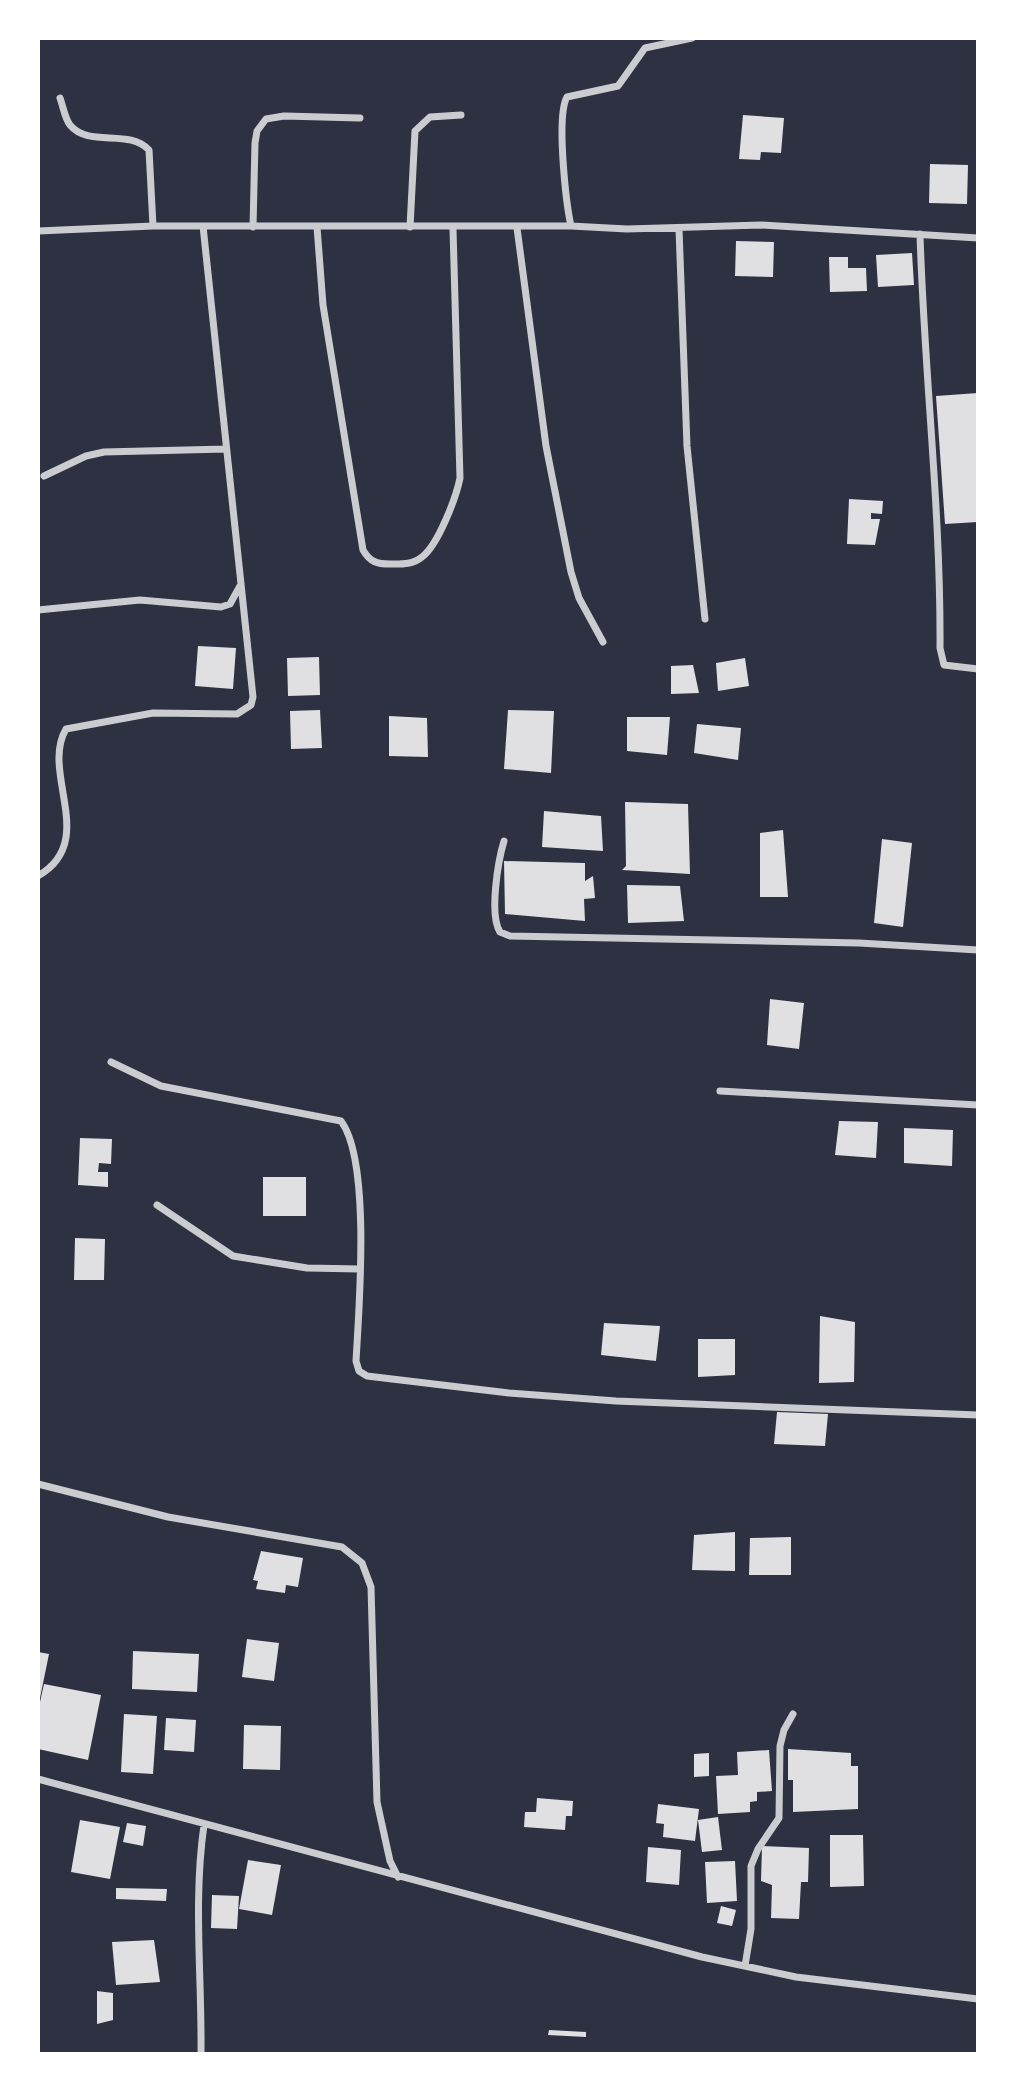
<svg xmlns="http://www.w3.org/2000/svg" width="1016" height="2092" viewBox="0 0 1016 2092" font-family="Raleway,sans-serif">
<style>
.building{fill:#e0e0e3}
.lines{fill:none;stroke-linecap:round;stroke-linejoin:round}
.minor{stroke:#caccd0;stroke-width:7}
</style>
<rect width="100%" height="100%" fill="#2d3142"/>
<path class="building" d="M743 115 784 118 781 153 761 152 760 160 739 159Z
M930 164 968 165 967 204 929 203Z
M736 241 774 242 773 277 735 276Z
M912 253 914 285 878 287 876 255Z
M829 257H848V268H866L867 291 830 292Z
M978 393V522L945 524 936 396Z
M849 499 883 501 882 514 871 513V519H880L875 545 847 544Z
M198 646 236 648 233 689 195 686Z
M319 657 320 695 288 696 287 658Z
M745 658 749 686 718 691 716 663Z
M693 665 699 693 671 694V666Z
M320 710 322 748 291 749 290 711Z
M508 710 554 711 551 773 504 769Z
M389 716 427 718 428 757 389 756Z
M627 717H670L667 755 627 751Z
M697 724 741 728 738 760 694 753Z
M625 802 688 804 690 874 622 870 626 866Z
M544 811 601 816 603 851 542 847Z
M783 830 788 897H760V833Z
M882 839 912 843 903 927 874 923Z
M504 861 585 863V881L593 876 595 898 584 899 585 921 505 914Z
M627 885 680 886 684 921 628 923Z
M770 999 804 1003 799 1049 767 1045Z
M839 1121 878 1122 876 1158 835 1155Z
M904 1128 953 1130 952 1166 904 1163Z
M80 1138 112 1139 111 1164 99 1163 98 1172H108V1187L78 1185Z
M263 1177H306V1216H263Z
M75 1238 105 1239 104 1280H74Z
M820 1316 855 1322 854 1382 819 1383Z
M604 1323 660 1326 656 1361 601 1355Z
M698 1339H735V1375L698 1377Z
M777 1412 828 1414 825 1446 774 1444Z
M735 1532V1571L692 1570 694 1535Z
M791 1537V1575H749L750 1538Z
M261 1551 303 1558 298 1587 286 1585 285 1593 256 1589 258 1581 253 1580Z
M247 1639 279 1643 274 1681 242 1677Z
M133 1651 199 1654 197 1692 132 1689Z
M38 1652 49 1654 40 1698 38 1697Z
M44 1684 101 1695 88 1760 38 1749V1711Z
M124 1714 157 1716 153 1774 121 1772Z
M166 1718 196 1720 194 1752 164 1750Z
M244 1725 281 1726 280 1770 243 1769Z
M788 1749 851 1753V1766H858V1809L793 1812V1780H788Z
M769 1750 772 1791 757 1792V1801L750 1802V1812L718 1814 716 1776 738 1775 737 1752Z
M709 1753V1776L694 1777V1754Z
M537 1798 573 1801 572 1816H566L565 1830 524 1827 525 1812H536Z
M658 1804 699 1809 695 1841 663 1837 664 1824 656 1823Z
M718 1817 722 1850 702 1852 698 1820Z
M80 1820 120 1827 110 1879 71 1872Z
M127 1823 146 1826 143 1846 123 1842Z
M830 1835H863L864 1886 830 1887Z
M762 1846 809 1848 808 1882H801L799 1919 771 1918 772 1885 761 1881Z
M648 1847 681 1850 679 1885 646 1882Z
M248 1860 281 1865 272 1915 239 1909Z
M735 1861 737 1901 707 1903 705 1862Z
M116 1888 167 1889 166 1901 116 1899Z
M212 1895 239 1896 237 1929 211 1928Z
M721 1906 736 1910 732 1926 717 1923Z
M154 1940 160 1982 116 1985 112 1942Z
M97 1991 113 1993V2020L97 2024Z
M549 2030 586 2032V2037L548 2035Z"/>
<g class="lines">
<path class="minor" d="M60 98C63 106 65 119 70 125 89 148 129 128 149 150L153 226
M571 226C566 203 556 116 567 97L618 86 645 48 692 38
M253 227 255 143 257 131 266 119 284 116 360 118
M317 227 323 305 363 550C370 562 377 564 390 564 401 564 412 565 422 557 438 545 456 498 460 478L453 229
M410 227 415 131 430 117 461 115
M517 228 546 446 571 572 579 598 603 642
M679 229 687 446 705 619
M38 231 153 226H571L627 229 761 225 978 238
M920 234C924 372 941 510 940 648L944 665 978 669
M44 476 86 456 104 452 226 449
M38 610 140 600 221 607 230 604 240 586
M504 841C498 861 489 915 500 932L510 936 859 943 978 950
M38 876C99 841 40 773 66 729L153 713 237 714 251 705 253 697 203 226
M111 1062 161 1086 341 1121C371 1161 359 1308 356 1361L359 1371 367 1376 509 1393 616 1401 978 1415
M720 1091 978 1105
M157 1205 233 1256 307 1268 360 1269
M38 1484 168 1517 342 1547 362 1563 371 1587 377 1802 390 1861 398 1877
M38 1779 702 1957 796 1977 978 1999
M745 1966 751 1929V1866L758 1849 779 1818 780 1746 784 1730 793 1714
M201 2054C202 1977 193 1901 204 1825"/>
</g>
<rect width="1016" height="2092" fill="none" stroke="#ffffff" stroke-width="80"/>
</svg>
